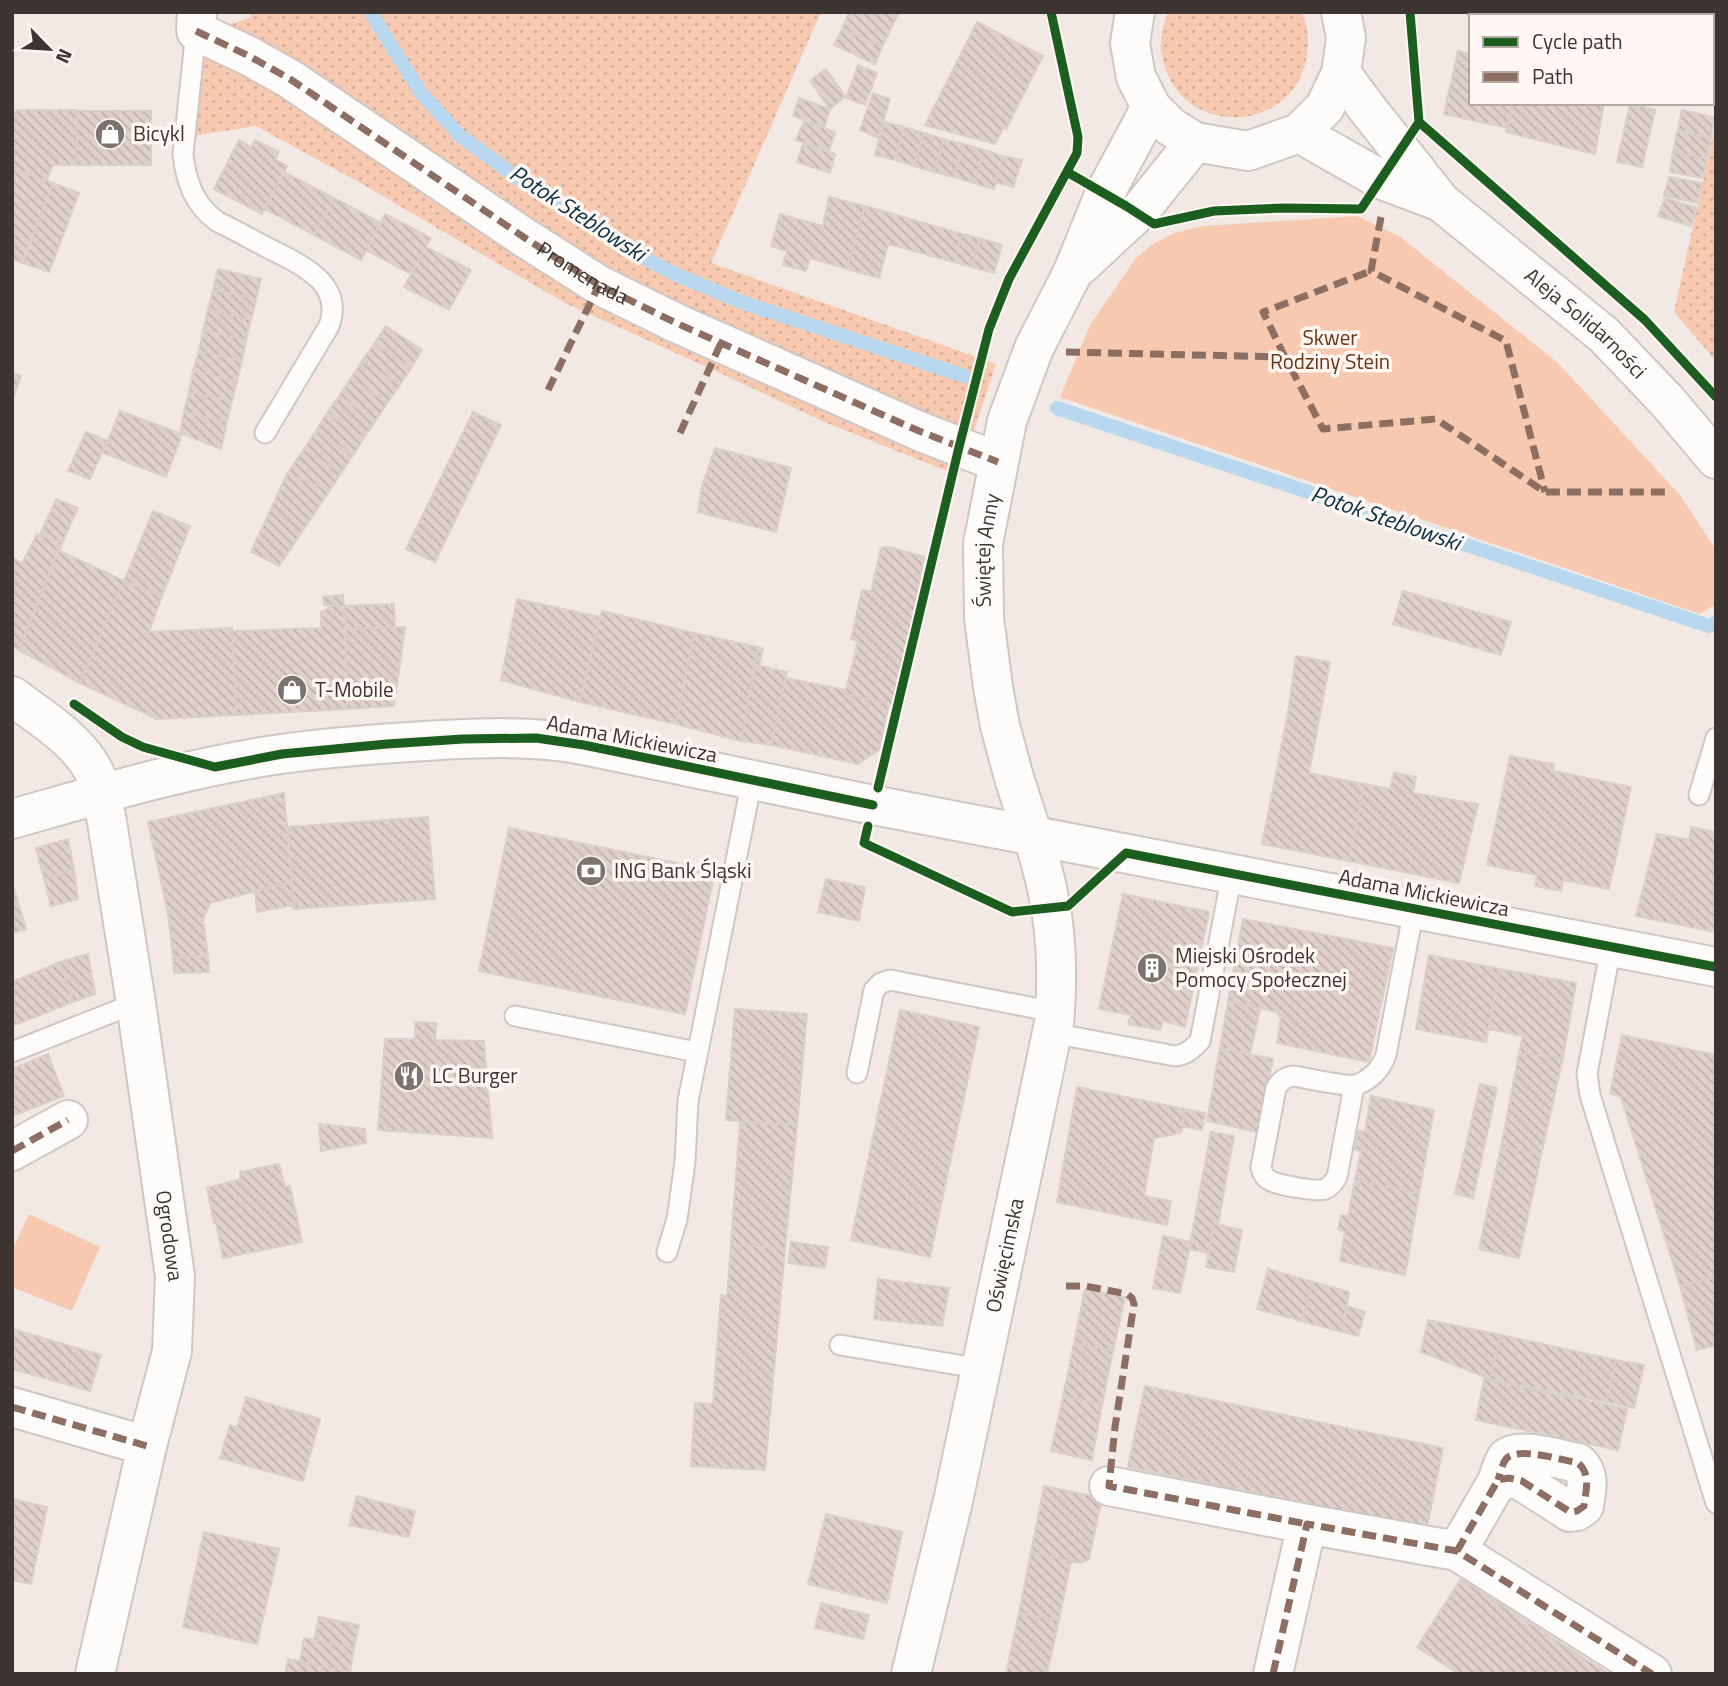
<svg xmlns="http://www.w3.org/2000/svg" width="1728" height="1686" viewBox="0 0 1728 1686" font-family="'Titillium Web',sans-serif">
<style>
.grass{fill:url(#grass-dots)}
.park{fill:#f6c9b0}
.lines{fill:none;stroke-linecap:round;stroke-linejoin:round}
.stream{stroke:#b8d8f0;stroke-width:14}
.building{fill:url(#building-back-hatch);stroke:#d8d0cc;stroke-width:2}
.lane-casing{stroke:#cfc7c3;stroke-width:23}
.street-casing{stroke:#cfc7c3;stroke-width:42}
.secondary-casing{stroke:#cfc7c3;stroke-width:42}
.lane{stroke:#fdfcfb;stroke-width:19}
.street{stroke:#fdfcfb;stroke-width:38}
.secondary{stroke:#fdfcfb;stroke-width:38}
.quiet{stroke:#8d6e63;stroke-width:7;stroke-dasharray:14 7;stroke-linecap:butt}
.cycleway-casing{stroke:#fef7f3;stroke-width:13}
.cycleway{stroke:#1b5e20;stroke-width:9}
.labels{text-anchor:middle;stroke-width:7;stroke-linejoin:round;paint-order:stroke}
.poi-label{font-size:21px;fill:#3c3532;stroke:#fef7f3;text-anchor:start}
.street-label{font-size:21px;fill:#3c3532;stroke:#fef7f3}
.park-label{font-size:21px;fill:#6b3411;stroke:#fef7f3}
.water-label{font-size:23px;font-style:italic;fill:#083048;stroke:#fef7f3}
</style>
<defs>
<pattern id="grass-dots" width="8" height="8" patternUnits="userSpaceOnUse" patternTransform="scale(1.75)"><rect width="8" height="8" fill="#f6c9b0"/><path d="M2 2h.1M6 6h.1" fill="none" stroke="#d4ad98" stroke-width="1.8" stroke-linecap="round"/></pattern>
<pattern id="building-back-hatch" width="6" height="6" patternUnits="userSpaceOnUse" patternTransform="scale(1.75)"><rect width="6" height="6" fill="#dfd0c9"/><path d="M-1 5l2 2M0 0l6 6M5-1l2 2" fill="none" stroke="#c0b3ad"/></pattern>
</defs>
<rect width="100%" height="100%" fill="#f3e9e4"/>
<path class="grass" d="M251 12H821L711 263 996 364 959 476 822 421 718 372 565 303 364 185 256 126 192 136 202 64 213 31 251 17Z
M1168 12H1301C1309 24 1309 41 1307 54 1298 129 1192 141 1166 70 1162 59 1159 45 1162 33 1163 26 1166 19 1168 12Z
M1716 122V361L1674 312Z"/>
<path class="park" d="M1357 216 1399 236 1558 363 1680 495 1716 550V604L1700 614 1060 397 1090 325 1136 258 1153 244 1174 233 1203 226Z
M29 1214 100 1247 72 1311 12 1287V1250Z"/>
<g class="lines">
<path class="stream" d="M370 12 421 93 460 136 518 178 634 253 677 275 744 303 964 376
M1057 408 1709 626 1716 623"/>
</g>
<path class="building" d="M849 12H899L882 47 842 29Z
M977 22 1043 56 1006 129 1003 128 995 144 925 125Z
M842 29 882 47 875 64 834 45Z
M1458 51 1471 54V103H1513L1508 128 1444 114Z
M858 65 877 73 865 105 846 98Z
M826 69 845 96 830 109 810 81Z
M873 93 890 99 878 138 860 130Z
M799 98 830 109 824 127 793 116Z
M1513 103H1604L1595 154 1506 132Z
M1630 104 1655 110 1642 167 1617 162Z
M16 110H77L76 165H53L46 181 12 168V119Z
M77 110 151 111V165H76Z
M1682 110 1714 117 1711 138 1678 130Z
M804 121 835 132 829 151 796 140Z
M884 122 904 127 895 160 875 155Z
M904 127 924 133 914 166 895 160Z
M1677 132 1711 138 1707 159 1673 152Z
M924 133 944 139 934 172 914 166Z
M944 139 964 144 954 177 934 172Z
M239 140 251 147 255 140 279 152 275 159 287 166 262 214 214 189Z
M803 144 835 154 830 173 797 162Z
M964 144 984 150 974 183 954 177Z
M984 150 1003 156 994 189 974 183Z
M1673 152 1707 159 1703 178 1670 172Z
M1003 156 1022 160 1013 187 996 182Z
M12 168 53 183 22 263 12 259Z
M284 172 334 198 314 235 265 209Z
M1669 177 1702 183 1698 203 1664 196Z
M53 183 79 193 49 272 23 263Z
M829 197 865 206 847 269 810 258 806 271 783 265 787 251 771 246 780 214 823 226Z
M334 198 381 223 361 260 314 235Z
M1665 198 1697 208 1691 226 1658 216Z
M865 206 962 234 954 262 888 244 879 278 847 269Z
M385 214 431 238 411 274 366 250Z
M962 234 979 238 972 267 954 262Z
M979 238 1002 245 994 273 972 267Z
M426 247 471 270 449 310 404 287Z
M218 269 261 279 256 299 213 290Z
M213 290 256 299 251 320 208 310Z
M208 310 251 320 246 340 203 330Z
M386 326 422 350 411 368 374 344Z
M203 330 246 340 242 361 199 351Z
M374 344 411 368 400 385 362 361Z
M199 351 242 361 237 381 193 371Z
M362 361 400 385 387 403 351 378Z
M193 371 237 381 232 401 189 392Z
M12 373 21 376 12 401Z
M351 378 387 403 376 420 339 396Z
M189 392 232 401 227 422 184 412Z
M339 396 376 420 364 438 327 413Z
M120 411 182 434 166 477 103 453Z
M184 412 227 422 221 449 180 433Z
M473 412 501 425 435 562 406 549Z
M327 413 364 438 353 455 316 431Z
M316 431 353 455 341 473 304 449Z
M86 432 107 441 90 479 68 471Z
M715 448 791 468 776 532 698 512 702 486Z
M304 449 341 473 330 490 287 474Z
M287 474 330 490 279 566 251 552Z
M56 499 78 508 62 543 40 535Z
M153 511 190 526 162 596 124 581Z
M37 534 62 543 19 650 12 645V557L22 564Z
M889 547 924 557 910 640 894 705 845 694 858 641 851 639 862 590 871 591 881 548Z
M58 550 124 581 80 683 19 650Z
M124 581 162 596 149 632 232 628 236 715 157 719 80 683Z
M1403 591 1511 622 1501 655 1393 624Z
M343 595 344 606 324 605 323 597Z
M517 599 600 617 580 702 501 680Z
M394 604 395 627 346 629 344 606Z
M332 606H344L347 709 236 715 232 631 321 628V612Z
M602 611 694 633 676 724 580 702Z
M405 627 394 706 347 709 346 629Z
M694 633 758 647 741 741 676 724Z
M758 647 763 649 759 666 787 672 771 745 741 741Z
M1296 656 1330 662 1309 773 1364 784 1349 861 1262 844 1288 713Z
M786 678 846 690 845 694 889 704 879 750 858 764 771 745Z
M1510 756 1554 764 1553 771 1631 787 1609 889 1563 880 1561 891 1535 886 1537 875 1487 865Z
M1394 773 1416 777 1413 793 1478 804 1459 883 1349 861 1364 784 1390 789Z
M284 793 292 882 210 903 203 919 208 956 173 957 168 913 148 822Z
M428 817 435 899 294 909 288 827Z
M1691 827 1715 832 1716 829V932L1636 916 1657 834 1689 840Z
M509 828 715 871 685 1014 479 971Z
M68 839 74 869 44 879 36 848Z
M74 869 78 899 51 906 44 879Z
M826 879 865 887 859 921 818 912Z
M12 882 26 929 12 933Z
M292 882 294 905 257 912 255 891Z
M1123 894 1209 912 1185 1027 1163 1021 1160 1030 1128 1024 1131 1015 1099 1009Z
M1243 919 1393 948 1369 1062 1277 1043 1281 1018 1276 1012 1228 1001Z
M88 954 95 994 73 1002 60 962Z
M1429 955 1500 969 1486 1042 1416 1029Z
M208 956 209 972 174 973 173 957Z
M60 962 73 1002 12 1026V982Z
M1500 969 1576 983 1563 1058 1519 1053 1523 1036 1489 1029Z
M1228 1001 1260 1009 1250 1054 1220 1048Z
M735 1009 807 1014 797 1125 726 1120Z
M900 1010 979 1027 930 1257 851 1240Z
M415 1022 436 1023 435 1040 484 1041 492 1138 378 1130 385 1039H415Z
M1622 1035 1716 1055V1277L1680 1286 1621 1097 1610 1093Z
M1220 1048 1273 1059 1258 1132 1207 1121Z
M1519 1053 1563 1058 1541 1155 1501 1147Z
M48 1054 64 1096 12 1116V1069Z
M1480 1084 1497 1088 1473 1198 1455 1194Z
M1077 1087 1185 1109 1181 1133 1154 1138 1144 1196 1171 1201 1167 1225 1057 1202Z
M1371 1096 1434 1110 1419 1194 1355 1180 1361 1151 1355 1150 1358 1131 1365 1132Z
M1185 1109 1205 1113 1202 1130 1182 1126Z
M740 1122 797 1125 785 1249 731 1244Z
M319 1124 365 1129 366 1143 321 1151Z
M1211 1132 1234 1136 1218 1225 1214 1224 1208 1253 1189 1249Z
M1501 1147 1541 1155 1519 1258 1479 1249Z
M279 1164 285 1187 290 1186 302 1242 223 1258 216 1223H214L207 1188 241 1179 240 1172Z
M1355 1180 1419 1194 1405 1275 1340 1261 1345 1231 1338 1230 1341 1215 1348 1216Z
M1214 1224 1242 1230 1234 1272 1206 1267Z
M1163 1236 1191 1242 1180 1293 1153 1288Z
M791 1242 828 1247 825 1268 788 1263Z
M731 1244 785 1249 765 1470 691 1466 695 1403 713 1404 721 1295 727 1296Z
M1268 1269 1313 1282 1302 1321 1257 1309Z
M1716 1277V1345L1697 1350 1680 1286Z
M878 1279 949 1288 942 1326 874 1319Z
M1313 1282 1349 1292 1342 1332 1302 1321Z
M1085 1289 1125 1297 1113 1351 1074 1343Z
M1346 1306 1365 1312 1358 1336 1342 1332Z
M1428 1320 1501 1335 1490 1379 1421 1352Z
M12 1329 101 1355 90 1391 12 1369Z
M1501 1335 1616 1360 1607 1402 1490 1379Z
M1074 1343 1113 1351 1102 1404 1063 1397Z
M1616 1360 1644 1365 1634 1408 1607 1402Z
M1484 1379 1627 1409 1618 1450 1476 1420Z
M1145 1386 1443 1448 1427 1527 1128 1467Z
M246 1397 320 1419 303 1481 220 1458 230 1425 237 1428Z
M1063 1397 1102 1404 1092 1460 1051 1451Z
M1044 1486 1102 1498 1089 1559 1080 1563 1031 1552Z
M357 1496 415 1511 409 1537 349 1525Z
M12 1499 47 1507 31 1584 12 1580Z
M826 1514 902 1532 887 1603 808 1584Z
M204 1532 279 1549 257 1644 183 1627Z
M1031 1552 1071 1561 1059 1620 1019 1613Z
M1461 1579 1609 1674H1459L1417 1647Z
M821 1603 869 1615 863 1639 815 1628Z
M1019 1613 1059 1620 1047 1674H1006Z
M319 1617 359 1625 354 1648 314 1640Z
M304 1638 354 1648 350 1672 300 1662Z
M288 1659 350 1672V1674H285Z"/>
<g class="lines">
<g class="lane-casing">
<path id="lane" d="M196 31 183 154C186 182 194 205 218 222 235 230 251 239 268 248 299 264 345 282 329 326L265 433
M1699 795 1716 738
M1611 947 1587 1074 1590 1095 1716 1503
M515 1016 697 1052
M1052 1033 1175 1056C1186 1055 1192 1049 1200 1041L1232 874
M12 1052 136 1003
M857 1073 874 990 881 983 890 980 1055 1012
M1354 1086 1337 1177C1334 1182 1330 1187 1325 1189 1316 1192 1277 1185 1269 1180 1264 1177 1262 1173 1261 1167L1276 1088C1281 1080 1285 1077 1294 1076 1305 1078 1347 1087 1355 1085 1370 1081 1381 1069 1386 1055L1414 909
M667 1252 677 1219 685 1162 688 1101 752 780
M840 1345 982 1369"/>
</g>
<g class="street-casing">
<g id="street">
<path id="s1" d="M197 12 196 31 249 56 290 79 525 238 599 285 676 323 919 431 998 462"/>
<path d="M1488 12 1504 16"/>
<path d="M1712 66 1716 67"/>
<path id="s2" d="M12 696C41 718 79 740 95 774 101 789 104 806 107 822L136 1003 175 1276 172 1351 147 1446 95 1674"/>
<path d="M12 1151 68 1120"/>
<path d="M12 1407 147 1446"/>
<path d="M1109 1486 1307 1524"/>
<path d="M1457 1551 1498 1480 1509 1478 1522 1481 1570 1512 1577 1511 1584 1506C1586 1490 1591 1474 1578 1463 1563 1460 1516 1446 1506 1459 1502 1464 1500 1474 1498 1480"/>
<path id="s3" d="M911 1674 953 1501 1054 1023C1058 978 1057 932 1047 888 1043 870 1038 853 1033 836"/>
<path d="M1273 1674 1307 1524 1457 1551 1652 1674"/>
</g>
</g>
<g class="secondary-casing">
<g id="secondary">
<path d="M1135 12 1130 43 1136 77 1151 107 1171 127 1195 142 1248 151 1299 133 1325 107 1341 73 1346 38 1341 12"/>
<path id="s4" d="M1341 73 1366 107 1441 202 1604 335 1667 401 1716 459"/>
<path d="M1299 133 1380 179 1441 202"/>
<path d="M1081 265 1141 209 1195 142"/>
<path d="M12 819C101 794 190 767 281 754 329 747 377 744 425 741 478 738 531 735 584 745L873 805 1716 967"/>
<path id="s5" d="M1033 836 1015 781 1000 726 993 687 984 618 983 544 1007 421 1034 348 1072 274 1105 193 1151 107"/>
</g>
</g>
<use href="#lane" class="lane"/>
<use href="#street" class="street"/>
<use href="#secondary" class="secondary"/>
<path class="quiet" d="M196 31 249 56 290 79 525 238 599 285 676 323 919 431 998 462
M1381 217 1371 271 1506 341 1545 492
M1066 352 1285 357 1323 429 1436 419 1545 492H1668
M1285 357 1263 312 1371 271
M548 390 599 285
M680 433 721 343
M12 1151 68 1120
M1066 1286H1085L1127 1294 1132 1298 1134 1304 1115 1427 1109 1486 1307 1524
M12 1407 147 1446
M1457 1551 1498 1480 1509 1478 1522 1481 1570 1512 1577 1511 1584 1506C1586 1490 1591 1474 1578 1463 1563 1460 1516 1446 1506 1459 1502 1464 1500 1474 1498 1480
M1273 1674 1307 1524 1457 1551 1652 1674"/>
<g class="cycleway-casing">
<path id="cycleway" d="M1419 122 1645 320 1716 397
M1067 172 1126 206 1154 224 1214 211 1284 208 1361 209 1419 122 1410 12
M74 704 122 737 143 747 215 767 282 754 387 744 463 739 536 738 584 745 873 805
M878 788 959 447 989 329 1009 279 1077 153 1078 137 1051 12
M868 826 864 843 1012 912 1068 906 1126 853 1716 967"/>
</g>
<use href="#cycleway" class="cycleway"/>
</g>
<defs>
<g id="shop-disc" transform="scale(1.575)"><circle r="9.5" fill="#7c7470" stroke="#fef7f3"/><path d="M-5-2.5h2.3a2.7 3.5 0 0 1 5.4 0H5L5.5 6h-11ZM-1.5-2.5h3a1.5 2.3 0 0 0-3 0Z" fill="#fff"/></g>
<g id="bank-disc" transform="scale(1.575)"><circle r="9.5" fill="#7c7470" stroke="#fef7f3"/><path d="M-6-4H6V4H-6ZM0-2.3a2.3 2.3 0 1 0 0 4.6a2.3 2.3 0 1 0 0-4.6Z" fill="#fff"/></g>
<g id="building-disc" transform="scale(1.575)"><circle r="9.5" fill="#7c7470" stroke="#fef7f3"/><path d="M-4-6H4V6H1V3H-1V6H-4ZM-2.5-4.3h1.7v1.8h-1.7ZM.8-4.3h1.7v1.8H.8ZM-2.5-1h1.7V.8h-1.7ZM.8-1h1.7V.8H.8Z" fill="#fff"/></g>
<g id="restaurant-disc" transform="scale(1.575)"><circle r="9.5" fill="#7c7470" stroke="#fef7f3"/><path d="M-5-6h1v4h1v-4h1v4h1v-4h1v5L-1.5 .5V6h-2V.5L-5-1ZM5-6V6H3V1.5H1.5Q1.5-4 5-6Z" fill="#fff"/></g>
</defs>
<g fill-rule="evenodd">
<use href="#shop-disc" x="110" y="134"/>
<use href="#shop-disc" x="292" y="690"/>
<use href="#bank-disc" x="591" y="871"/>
<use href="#building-disc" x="1152" y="968"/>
<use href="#restaurant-disc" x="409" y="1076"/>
</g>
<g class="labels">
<g class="poi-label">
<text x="133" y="141">Bicykl</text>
<text x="315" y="697">T-Mobile</text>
<text x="614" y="878">ING Bank Śląski</text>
<text x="1175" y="963">Miejski Ośrodek<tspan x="1175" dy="24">Pomocy Społecznej</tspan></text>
<text x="432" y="1083">LC Burger</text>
</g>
<g class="street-label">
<text dy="7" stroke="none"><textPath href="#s1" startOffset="476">Promenada</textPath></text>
<text dy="7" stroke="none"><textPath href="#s4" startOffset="352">Aleja Solidarności</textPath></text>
<text dy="7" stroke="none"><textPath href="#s5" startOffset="292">Świętej Anny</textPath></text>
<text transform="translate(632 739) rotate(11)" y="7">Adama Mickiewicza</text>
<text transform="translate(1424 893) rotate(11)" y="7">Adama Mickiewicza</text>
<text dy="7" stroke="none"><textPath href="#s2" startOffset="583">Ogrodowa</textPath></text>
<text dy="7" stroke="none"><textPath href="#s3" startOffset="429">Oświęcimska</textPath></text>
</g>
<g class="park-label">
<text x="1330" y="345">Skwer<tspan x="1330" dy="24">Rodziny Stein</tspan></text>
</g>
<g class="water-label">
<text transform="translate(578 213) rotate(33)" y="8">Potok Steblowski</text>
<text transform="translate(1386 518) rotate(19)" y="8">Potok Steblowski</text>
</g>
</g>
<rect width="1728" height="1686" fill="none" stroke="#3c3532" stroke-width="28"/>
<rect x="1469" y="14" width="245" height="91" fill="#fef7f3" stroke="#b0a9a6" stroke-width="2"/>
<rect x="1483" y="37" width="35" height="10" fill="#1b5e20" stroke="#b0a9a6" stroke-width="2"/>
<text x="1532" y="49" font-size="21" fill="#3c3532">Cycle path</text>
<rect x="1483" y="72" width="35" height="10" fill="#8d6e63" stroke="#b0a9a6" stroke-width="2"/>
<text x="1532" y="84" font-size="21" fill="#3c3532">Path</text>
<g transform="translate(49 49) rotate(115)" stroke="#fef7f3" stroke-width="5" paint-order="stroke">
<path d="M0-5L12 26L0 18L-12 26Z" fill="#3c3532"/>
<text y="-10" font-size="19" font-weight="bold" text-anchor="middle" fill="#3c3532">N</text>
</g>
</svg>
